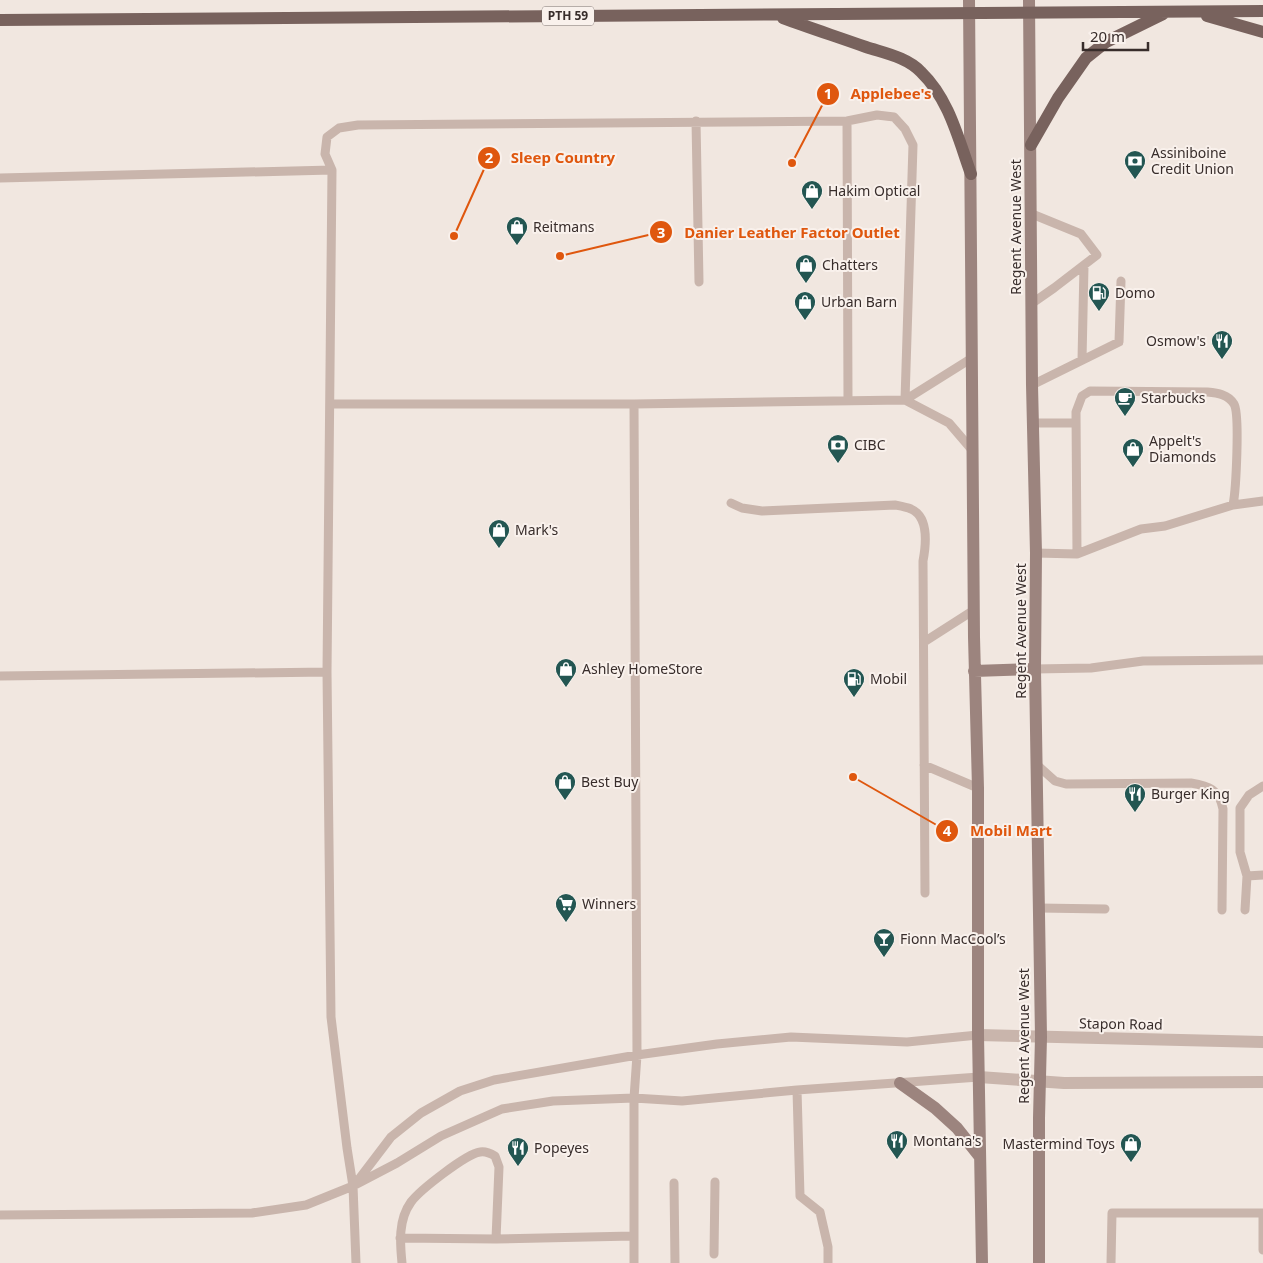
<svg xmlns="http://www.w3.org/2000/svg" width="1263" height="1263" viewBox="0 0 1263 1263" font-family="'Noto Sans',sans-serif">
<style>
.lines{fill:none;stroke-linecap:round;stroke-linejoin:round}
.service{stroke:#c9b5ac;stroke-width:9}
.tertiary{stroke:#c9b5ac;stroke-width:12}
.secondary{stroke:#9c847e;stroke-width:12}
.primary{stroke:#78625d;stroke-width:12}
.labels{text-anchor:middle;stroke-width:4;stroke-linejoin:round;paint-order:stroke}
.shield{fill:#f9f1ec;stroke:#726865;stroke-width:1}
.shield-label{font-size:12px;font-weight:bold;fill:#382d2b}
.poi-label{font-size:14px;fill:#382d2b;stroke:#f9f1ec;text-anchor:start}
.street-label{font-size:14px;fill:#382d2b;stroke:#f9f1ec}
.leader{fill:none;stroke:#df570e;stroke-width:2}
.callout-dot{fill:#df570e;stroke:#f9f1ec;stroke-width:2}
.mark-label{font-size:15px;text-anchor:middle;font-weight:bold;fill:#fff}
.callout-label{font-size:15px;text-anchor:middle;font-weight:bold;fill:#df570e;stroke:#f9f1ec;stroke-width:4;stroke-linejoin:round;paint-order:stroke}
</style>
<rect width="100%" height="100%" fill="#f1e7e0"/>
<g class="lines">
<path class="service" d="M696 121 699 282
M847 121 848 399
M0 178 332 170
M1031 304 1054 288 1097 255 1081 234 1032 214
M1082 360 1084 266
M1032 385 1119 342 1121 281
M905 400 972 358
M330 404H634L905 400 949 423 973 451
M1033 423H1076
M731 503 742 508 762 511 895 505C900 506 906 507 911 509 929 517 926 545 923 561L925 893
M1036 553 1077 554 1141 529 1165 526 1233 505 1263 501
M1077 554 1076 412 1082 396 1090 391 1207 392C1217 393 1228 394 1234 404 1240 414 1236 490 1233 505
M924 642 974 610
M1035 669 1091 668 1143 661 1263 660
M0 676 327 672
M1036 764 1055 781 1066 784 1191 783C1209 786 1219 789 1223 809L1222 910
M924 765 978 788
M1247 876 1240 852V808L1249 795 1263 786
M1039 908 1105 909
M1245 910 1247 876 1263 875
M797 1090 800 1196 820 1212 828 1247V1263
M356 1183 391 1137 421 1113 460 1091 494 1080 637 1055 717 1044 791 1037 907 1042 978 1035
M674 1183 675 1263
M0 1215 252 1213 306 1205 353 1186 397 1163 441 1136 502 1109 553 1101 634 1098 682 1101 797 1090 979 1077
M400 1238 496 1239 633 1236
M714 1254 715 1182
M356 1263 353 1186 347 1148 331 1017 327 672 332 170 325 154 327 137 339 128 358 125 847 121 877 115 894 117 905 129 913 145 905 400
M402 1263C400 1243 398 1220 411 1202 420 1190 466 1154 480 1152 486 1151 490 1153 495 1156L499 1167 496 1239
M634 1263V1098L637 1055 634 404
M1111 1263 1112 1213H1263V1250"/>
<path class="tertiary" d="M978 1035 1263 1042
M979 1077 1064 1083 1263 1082"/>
<path class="secondary" d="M969 0 974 637 978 788V1035L982 1263
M1029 0 1032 385 1036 553 1035 669 1041 1037 1039 1118V1263
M974 671 1035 669
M900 1083 935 1108 957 1128 980 1157"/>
<path class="primary" d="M1207 16 1263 32
M783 18C810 28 838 37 866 47 884 53 907 57 921 72 949 99 958 138 971 174
M0 20 1263 11
M1031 145 1058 98 1086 58 1106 42 1163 14"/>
</g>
<defs>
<g id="bank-pin" transform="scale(1.125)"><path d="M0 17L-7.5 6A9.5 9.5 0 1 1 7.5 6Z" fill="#235652" stroke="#f9f1ec"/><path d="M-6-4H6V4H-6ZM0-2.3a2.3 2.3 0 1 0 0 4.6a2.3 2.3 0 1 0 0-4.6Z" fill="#fff"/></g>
<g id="shop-pin" transform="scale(1.125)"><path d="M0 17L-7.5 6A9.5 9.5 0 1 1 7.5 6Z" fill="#235652" stroke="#f9f1ec"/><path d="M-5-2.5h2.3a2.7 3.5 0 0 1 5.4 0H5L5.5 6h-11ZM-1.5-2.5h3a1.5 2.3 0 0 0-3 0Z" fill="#fff"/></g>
<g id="fuel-pin" transform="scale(1.125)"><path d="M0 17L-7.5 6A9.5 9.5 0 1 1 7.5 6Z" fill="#235652" stroke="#f9f1ec"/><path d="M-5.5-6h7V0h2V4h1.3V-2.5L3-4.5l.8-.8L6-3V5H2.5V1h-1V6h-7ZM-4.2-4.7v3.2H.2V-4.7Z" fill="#fff"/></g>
<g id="restaurant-pin" transform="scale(1.125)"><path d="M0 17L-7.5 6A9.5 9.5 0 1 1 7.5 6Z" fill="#235652" stroke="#f9f1ec"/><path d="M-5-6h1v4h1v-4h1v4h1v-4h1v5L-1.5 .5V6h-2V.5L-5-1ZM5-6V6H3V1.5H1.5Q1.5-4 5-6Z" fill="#fff"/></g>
<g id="cafe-pin" transform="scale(1.125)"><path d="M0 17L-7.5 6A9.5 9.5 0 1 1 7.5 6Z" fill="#235652" stroke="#f9f1ec"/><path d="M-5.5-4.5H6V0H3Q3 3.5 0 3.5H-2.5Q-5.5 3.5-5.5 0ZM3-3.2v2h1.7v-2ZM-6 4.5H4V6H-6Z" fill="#fff"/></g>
<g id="supermarket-pin" transform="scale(1.125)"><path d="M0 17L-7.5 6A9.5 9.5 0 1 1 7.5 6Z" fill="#235652" stroke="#f9f1ec"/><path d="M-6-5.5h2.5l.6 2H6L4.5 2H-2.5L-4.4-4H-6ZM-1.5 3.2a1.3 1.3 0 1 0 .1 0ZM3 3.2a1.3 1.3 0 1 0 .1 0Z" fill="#fff"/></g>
<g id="bar-pin" transform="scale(1.125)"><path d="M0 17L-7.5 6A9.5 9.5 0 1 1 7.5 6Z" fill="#235652" stroke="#f9f1ec"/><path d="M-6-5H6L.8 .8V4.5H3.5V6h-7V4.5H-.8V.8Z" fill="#fff"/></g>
</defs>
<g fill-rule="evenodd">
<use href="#bank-pin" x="1135" y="161"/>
<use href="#shop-pin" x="812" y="191"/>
<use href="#shop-pin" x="517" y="227"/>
<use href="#shop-pin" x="806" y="265"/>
<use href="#fuel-pin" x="1099" y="293"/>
<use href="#shop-pin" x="805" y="302"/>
<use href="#restaurant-pin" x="1222" y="341"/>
<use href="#cafe-pin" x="1125" y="398"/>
<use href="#bank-pin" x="838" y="445"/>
<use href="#shop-pin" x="1133" y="449"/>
<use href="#shop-pin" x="499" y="530"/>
<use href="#shop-pin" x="566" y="669"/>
<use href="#fuel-pin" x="854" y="679"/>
<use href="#shop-pin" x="565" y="782"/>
<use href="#restaurant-pin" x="1135" y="794"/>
<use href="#supermarket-pin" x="566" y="904"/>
<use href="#bar-pin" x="884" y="939"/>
<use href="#restaurant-pin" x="897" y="1141"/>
<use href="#shop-pin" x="1131" y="1144"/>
<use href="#restaurant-pin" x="518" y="1148"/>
</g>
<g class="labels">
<rect class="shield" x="542" y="6.5" width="52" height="19" rx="4"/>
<g class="shield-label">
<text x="568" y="20">PTH 59</text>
</g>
<g class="poi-label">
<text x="1151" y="158">Assiniboine<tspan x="1151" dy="16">Credit Union</tspan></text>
<text x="828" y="196">Hakim Optical</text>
<text x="533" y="232">Reitmans</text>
<text x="822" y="270">Chatters</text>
<text x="1115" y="298">Domo</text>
<text x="821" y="307">Urban Barn</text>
<text x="1206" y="346" text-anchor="end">Osmow's</text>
<text x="1141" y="403">Starbucks</text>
<text x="1149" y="446">Appelt's<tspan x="1149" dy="16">Diamonds</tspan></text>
<text x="854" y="450">CIBC</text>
<text x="515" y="535">Mark's</text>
<text x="582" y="674">Ashley HomeStore</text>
<text x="870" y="684">Mobil</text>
<text x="581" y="787">Best Buy</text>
<text x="1151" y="799">Burger King</text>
<text x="582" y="909">Winners</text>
<text x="900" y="944">Fionn MacCool’s</text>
<text x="913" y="1146">Montana's</text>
<text x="1115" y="1149" text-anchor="end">Mastermind Toys</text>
<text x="534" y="1153">Popeyes</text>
</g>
<g class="street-label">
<text transform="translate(1016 227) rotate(-90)" y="5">Regent Avenue West</text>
<text transform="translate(1021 631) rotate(-90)" y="5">Regent Avenue West</text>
<text transform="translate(1121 1024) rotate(1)" y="5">Stapon Road</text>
<text transform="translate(1024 1036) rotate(-90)" y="5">Regent Avenue West</text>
</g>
</g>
<path class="leader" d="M792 163L828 94M454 236L489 158M560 256L661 232M853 777L947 831"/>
<g class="callout-dot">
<circle cx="792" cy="163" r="5"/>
<circle cx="454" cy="236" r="5"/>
<circle cx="560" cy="256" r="5"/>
<circle cx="853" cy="777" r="5"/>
<circle cx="828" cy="94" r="12"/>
<circle cx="489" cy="158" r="12"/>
<circle cx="661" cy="232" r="12"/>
<circle cx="947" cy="831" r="12"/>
</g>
<g class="mark-label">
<text x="828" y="99">1</text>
<text x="489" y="163">2</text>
<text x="661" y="238">3</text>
<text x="947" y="836">4</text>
</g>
<g class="callout-label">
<text x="891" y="99">Applebee's</text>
<text x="563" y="163">Sleep Country</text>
<text x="792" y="238">Danier Leather Factor Outlet</text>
<text x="1011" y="836">Mobil Mart</text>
</g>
<path d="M1083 42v8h65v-8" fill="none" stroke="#382d2b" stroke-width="2.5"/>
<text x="1090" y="42" font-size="15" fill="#382d2b" stroke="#f9f1ec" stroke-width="4" paint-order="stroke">20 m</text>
</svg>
